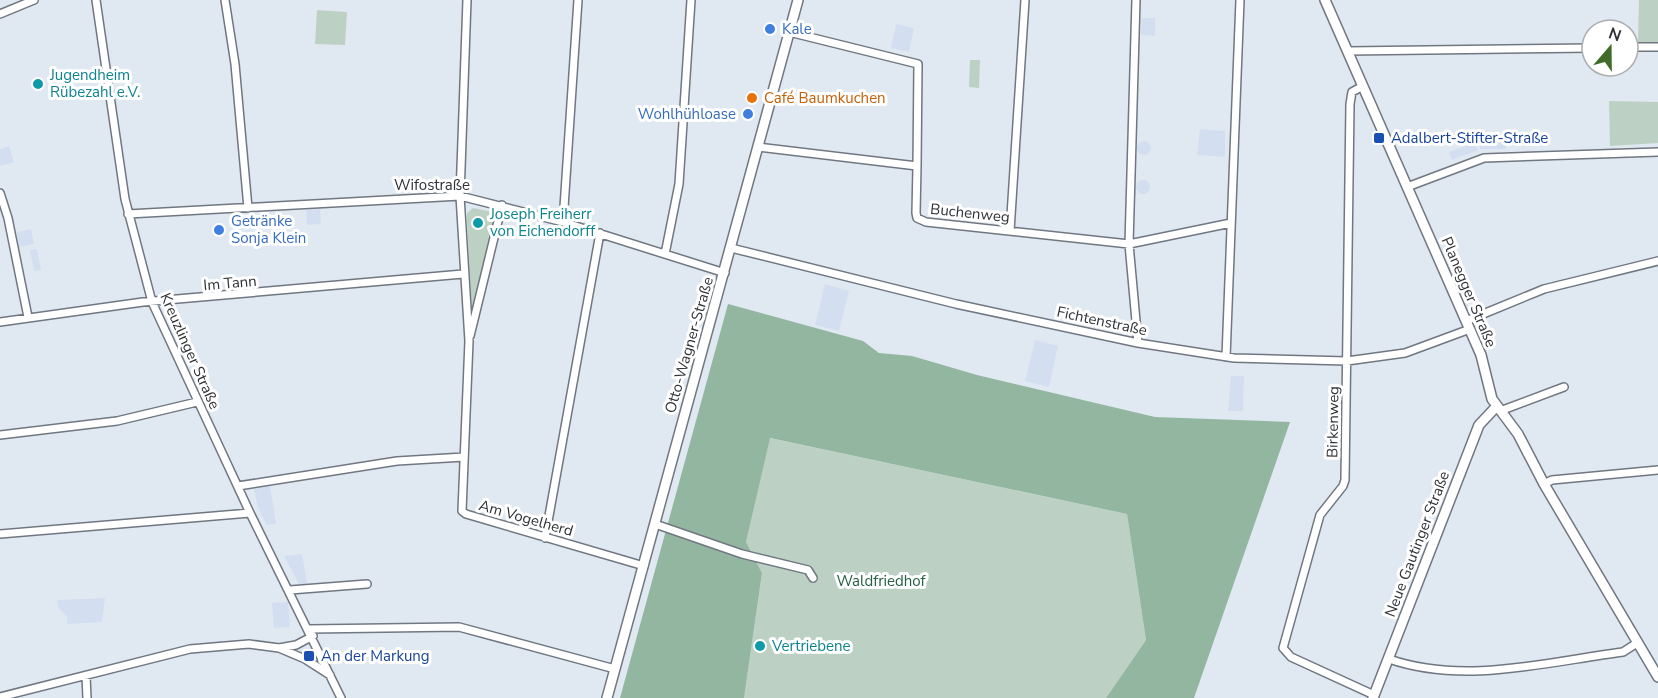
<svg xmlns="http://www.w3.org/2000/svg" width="1658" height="698" viewBox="0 0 1658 698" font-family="'Nunito Sans',sans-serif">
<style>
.built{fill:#d3dff0}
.green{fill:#bcd1c3}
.forest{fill:#93b6a0}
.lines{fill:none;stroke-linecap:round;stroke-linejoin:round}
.minor-casing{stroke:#707780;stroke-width:10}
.tertiary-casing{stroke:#707780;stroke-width:12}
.minor{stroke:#fff;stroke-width:7}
.tertiary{stroke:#fff;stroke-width:9}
.shop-dot{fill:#3f7fe0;stroke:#fff;stroke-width:2}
.culture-dot{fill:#0f9aa8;stroke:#fff;stroke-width:2}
.food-dot{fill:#e8710a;stroke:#fff;stroke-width:2}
.transit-dot{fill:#1a4fb4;stroke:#fff;stroke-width:2}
.labels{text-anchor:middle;stroke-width:6;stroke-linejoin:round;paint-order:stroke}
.shop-label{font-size:15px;fill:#366cbe;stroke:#fff;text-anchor:start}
.culture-label{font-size:15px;fill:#0d838f;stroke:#fff;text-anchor:start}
.food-label{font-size:15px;fill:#c56008;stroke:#fff;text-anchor:start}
.transit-label{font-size:15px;fill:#164399;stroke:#fff;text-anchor:start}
.street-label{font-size:15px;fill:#2e3135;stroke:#fff}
.park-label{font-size:15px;fill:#255f41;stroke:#fff}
</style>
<rect width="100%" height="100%" fill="#e0e8f2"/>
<path class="built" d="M1142 18H1155V36L1141 35Z
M896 24 914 28 909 52 891 48Z
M1200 129 1225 131V157L1197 155Z
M1506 136V149H1480L1481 137Z
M1137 148a7 7 0 1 1 14 0a7 7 0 1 1-14 0Z
M1475 143 1478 150 1452 160 1449 152Z
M9 146 14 162 0 166V149Z
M1136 187a7 7 0 1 1 14 0a7 7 0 1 1-14 0Z
M320 209 321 224 307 225 306 210Z
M31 229 34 244 19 247 17 232Z
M37 249 41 270 34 271 30 250Z
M825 284 849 291 839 331 815 325Z
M1035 340 1058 346 1049 387 1025 381Z
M1231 376H1244L1243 411H1228Z
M270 485 276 524 267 525 258 508 254 488Z
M302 554 308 587 301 588 284 556Z
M105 598 102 622 67 624V617L58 607 57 600Z
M288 602 290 627 274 628 272 603Z"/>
<path class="green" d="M1639 0H1658V42H1638Z
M317 10 347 12 345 45 315 44Z
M970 60H980L979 88 969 87Z
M1609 101 1658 102V143L1610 146Z
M473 208 493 212 495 215 472 312 467 222V213Z
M769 438 1127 514 1146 640 1106 698H744L762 573 746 542Z"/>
<path class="forest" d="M728 304 863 341 879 353 912 356 977 375 1155 417 1290 422 1194 698H1106L1146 640 1127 514 770 438 746 542 762 573 744 698H620Z"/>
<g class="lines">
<g class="minor-casing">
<path id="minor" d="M96 0 125 199 152 302 250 513 341 698
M225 0 235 64 248 208
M467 0 460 196 469 341 462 511 466 514 644 566
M1136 0 1129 244 1138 343
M0 14 34 0
M789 32 918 64 917 166
M1628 47H1658
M1348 51 1592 48
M1363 86 1352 92 1350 104 1345 480 1343 486 1320 515 1283 648 1291 657 1374 695
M758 147 917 166 916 213 917 218 926 222 1129 244 1231 223
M1407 187 1484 158 1658 152
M0 193 8 218 28 317
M128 214 460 196 563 222 725 273
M563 222 578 0
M1010 231 1025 0
M731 248 956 304 1138 343 1234 358 1347 361 1405 353 1470 329
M665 254 679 184 691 0
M1466 321 1544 289 1658 261
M0 322 143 302 463 274
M470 336 502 205
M1226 357 1240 0
M1500 411 1564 387
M0 435 117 421 197 402
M1544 484 1552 480 1658 470
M238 486 397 461 464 457
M655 524 742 554 808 570 813 578
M0 534 250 513
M545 538 600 233
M290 590 367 584
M309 629 459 627 615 669
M279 648 305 659 330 675
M1389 659C1464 685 1546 662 1623 652L1637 643
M86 676 87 698
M0 697 190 649 249 644 279 648 296 645 313 636"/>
</g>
<g class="tertiary-casing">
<path id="tertiary" d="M1325 0 1481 355 1492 399 1518 434 1544 484 1658 677
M607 698 798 0
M1373 698 1479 425 1496 407"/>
</g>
<use href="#minor" class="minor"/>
<use href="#tertiary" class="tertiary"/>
</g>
<g class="shop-dot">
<circle cx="770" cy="29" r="6"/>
<circle cx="748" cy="114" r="6"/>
<circle cx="219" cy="230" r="6"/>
</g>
<g class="culture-dot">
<circle cx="38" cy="84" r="6"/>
<circle cx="478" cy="223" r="6"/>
<circle cx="760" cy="646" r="6"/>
</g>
<circle class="food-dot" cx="752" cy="98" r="6"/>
<g class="transit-dot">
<rect x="1373" y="132" width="12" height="12" rx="3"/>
<rect x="303" y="650" width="12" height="12" rx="3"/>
</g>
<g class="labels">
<g class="shop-label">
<text x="782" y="34">Kale</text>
<text x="736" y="119" text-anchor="end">Wohlhühloase</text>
<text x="231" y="226">Getränke<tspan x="231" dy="17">Sonja Klein</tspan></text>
</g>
<g class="culture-label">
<text x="50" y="80">Jugendheim<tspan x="50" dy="17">Rübezahl e.V.</tspan></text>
<text x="490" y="219">Joseph Freiherr<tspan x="490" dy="17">von Eichendorff</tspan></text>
<text x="772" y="651">Vertriebene</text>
</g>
<g class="food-label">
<text x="764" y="103">Café Baumkuchen</text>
</g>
<g class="transit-label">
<text x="1391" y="143">Adalbert-Stifter-Straße</text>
<text x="321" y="661">An der Markung</text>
</g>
<g class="street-label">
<text x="432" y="190">Wifostraße</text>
<text transform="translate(970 213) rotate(6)" y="5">Buchenweg</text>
<text transform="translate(230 283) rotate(-5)" y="5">Im Tann</text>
<text transform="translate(1469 292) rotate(67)" y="5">Planegger Straße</text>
<text transform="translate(1102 321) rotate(12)" y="5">Fichtenstraße</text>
<text transform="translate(689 345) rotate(-74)" y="5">Otto-Wagner-Straße</text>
<text transform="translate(190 351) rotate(66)" y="5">Kreuzlinger Straße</text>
<text transform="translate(1333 422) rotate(-89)" y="5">Birkenweg</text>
<text transform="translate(526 518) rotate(16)" y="5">Am Vogelherd</text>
<text transform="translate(1417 544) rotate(-69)" y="5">Neue Gautinger Straße</text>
</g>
<g class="park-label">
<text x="881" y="586">Waldfriedhof</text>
</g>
</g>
<g transform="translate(1610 48) rotate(20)"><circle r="28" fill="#ffffff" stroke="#abadae" stroke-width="1.5"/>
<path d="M0-4.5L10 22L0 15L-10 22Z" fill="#416b28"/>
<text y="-9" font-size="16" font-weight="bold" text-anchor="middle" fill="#2e3135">N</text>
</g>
</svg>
